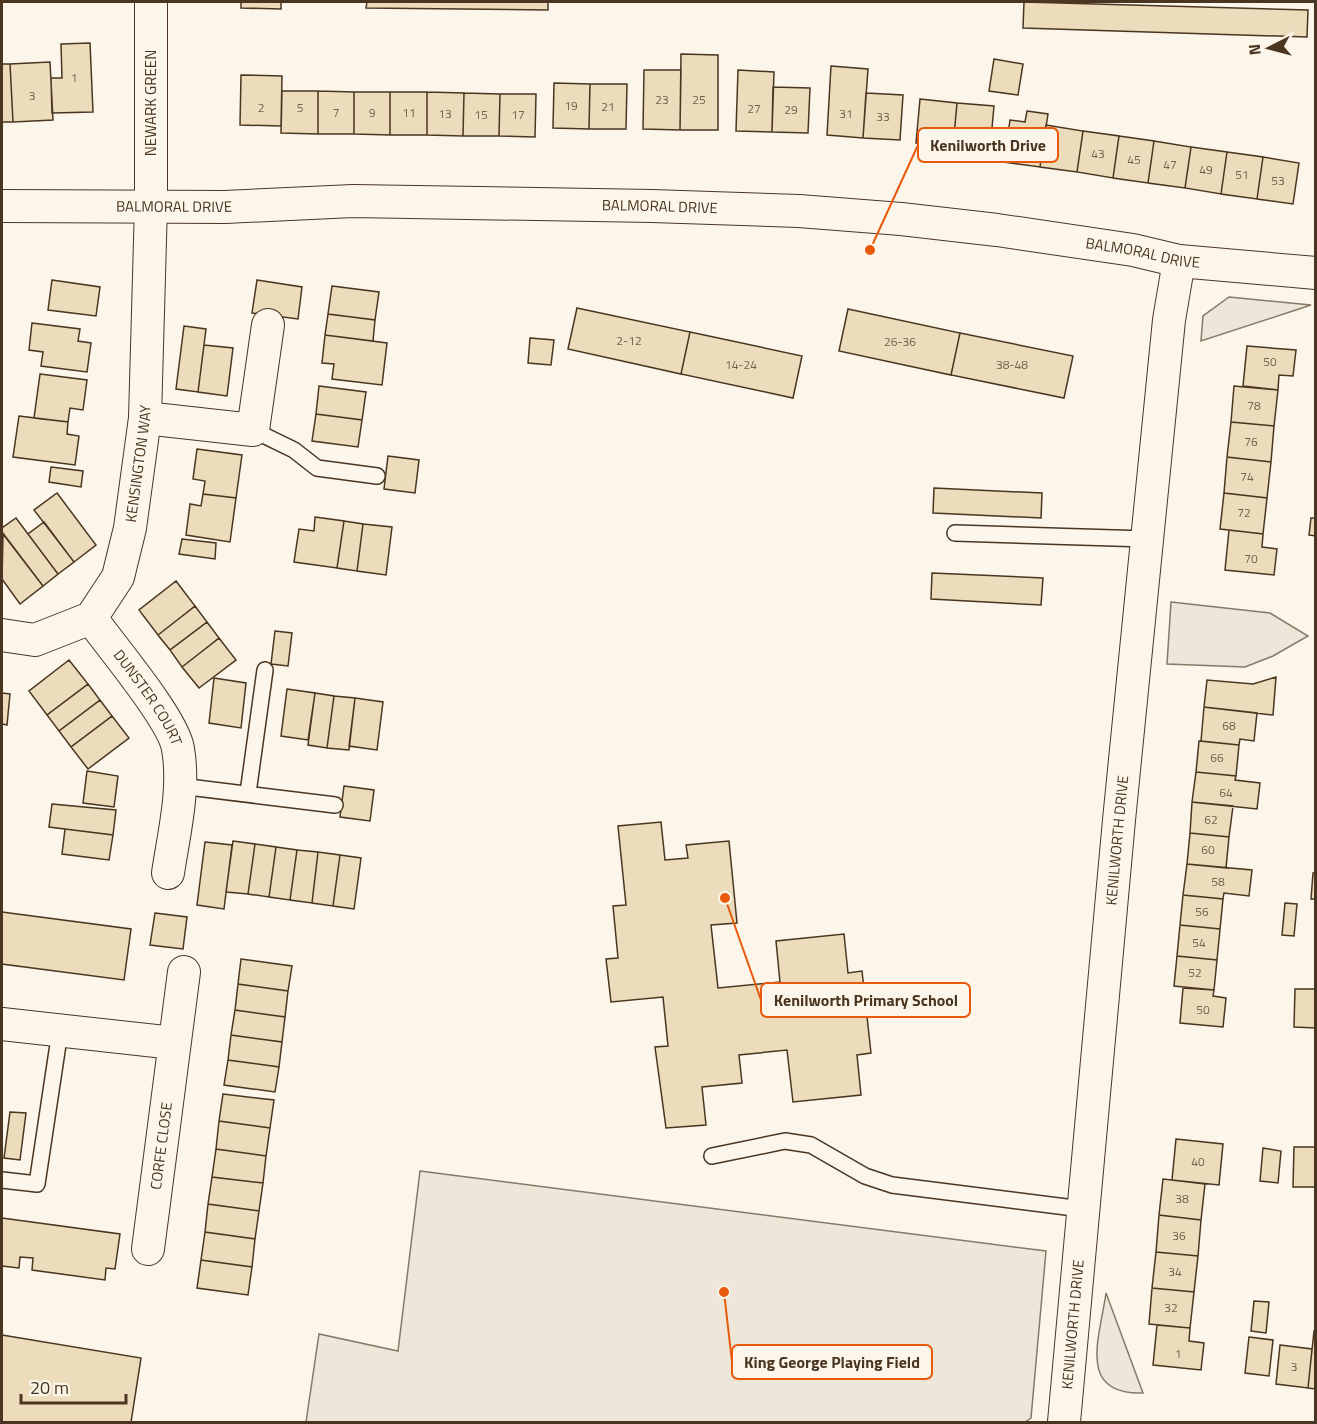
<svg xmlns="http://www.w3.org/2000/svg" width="1317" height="1424" viewBox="0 0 1317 1424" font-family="'Titillium Web',sans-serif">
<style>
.green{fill:#ede6d9;stroke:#887966;stroke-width:1.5}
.building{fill:#ecdcbc;stroke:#4a3520;stroke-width:1.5}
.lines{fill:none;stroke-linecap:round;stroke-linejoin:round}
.lane-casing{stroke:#4a3520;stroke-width:18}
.street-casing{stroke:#4a3520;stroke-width:34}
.lane{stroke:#fbf6e9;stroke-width:15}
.street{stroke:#fbf6e9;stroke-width:32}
.labels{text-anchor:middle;stroke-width:4.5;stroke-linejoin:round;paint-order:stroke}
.number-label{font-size:12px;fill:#725f47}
.street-label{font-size:15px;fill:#4a3520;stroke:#fbf6e9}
.leader{fill:none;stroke:#e8590c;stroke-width:2}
.callout-dot{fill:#e8590c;stroke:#fbf6e9;stroke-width:2}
.callout{fill:#fbf6e9;stroke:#e8590c;stroke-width:2}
.callout-label{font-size:16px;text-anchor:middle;font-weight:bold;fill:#4a3520}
</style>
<rect width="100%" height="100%" fill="#fbf6e9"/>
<path class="green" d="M1229 297 1311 305 1201 341 1203 316Z
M1171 602 1270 613 1308 636 1273 656 1245 667 1167 664Z
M420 1171 1046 1251 1031 1418 1025 1422H306L319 1334 398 1351Z
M1106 1293 1143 1393C1076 1395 1100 1337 1106 1293Z"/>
<path class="building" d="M241 2H281V9L241 8Z
M367 2H548V10L366 8Z
M1024 2 1308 10 1307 37 1023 28Z
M90 43 93 112 52 113 51 78H62L61 44Z
M681 54 718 55V130H680Z
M994 59 1023 64 1018 95 989 91Z
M50 62 53 120 13 122 10 64Z
M2 64H10L13 122H2Z
M831 66 868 69 863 138 827 135Z
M644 70H681L680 130 643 129Z
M738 70 774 72 772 132 736 131Z
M241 75 282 76 281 126 240 125Z
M554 83 590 84 589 129 553 128Z
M590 84H627L626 129H589Z
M773 87 810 88 808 133 772 132Z
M282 91H318V134L281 133Z
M318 91 354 92V134H318Z
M354 92H390V135L354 134Z
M390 92H427V135H390Z
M427 92 464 93 463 136 427 135Z
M464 93 500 94 499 136H463Z
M866 93 903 95 900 140 863 138Z
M500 94H536L535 137 499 136Z
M920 99 957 103 953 147 916 143Z
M957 103 994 106 990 150 953 147Z
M1027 111 1048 114 1040 167 1004 162 1010 120 1025 122Z
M1046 125 1083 131 1077 172 1040 167Z
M1083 131 1119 136 1113 178 1077 172Z
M1119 136 1154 141 1148 183 1113 178Z
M1154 141 1191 147 1185 188 1148 183Z
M1191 147 1227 152 1221 194 1185 188Z
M1227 152 1263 157 1257 199 1221 194Z
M1263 157 1299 163 1293 204 1257 199Z
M52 280 100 287 96 316 48 310Z
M257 280 302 287 298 319 252 313Z
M332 286 379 292 375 320 328 314Z
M577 308 690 332 681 374 568 349Z
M848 309 960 333 951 375 839 351Z
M328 314 375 320 373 341 325 335Z
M32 323 80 329 78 341 91 343 87 372 41 366 43 352 29 350Z
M184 326 206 329 198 392 176 389Z
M690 332 802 356 793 398 681 374Z
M960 333 1073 356 1064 398 951 375Z
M325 335 387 343 382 385 332 379 334 364 322 363Z
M530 338 554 340 551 365 528 363Z
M204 345 233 348 227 396 198 392Z
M1247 346 1296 350 1293 376 1279 375 1278 390 1243 386Z
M40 374 87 380 83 410 70 408 68 422 34 418Z
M319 386 366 392 362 420 316 414Z
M1234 386 1278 390 1274 426 1231 422Z
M316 414 362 420 358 447 312 441Z
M19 416 68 422 67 434 79 436 75 465 13 457Z
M1231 422 1274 426 1271 462 1227 457Z
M197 449 242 455 236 498 203 494 205 481 193 479Z
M388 456 419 460 415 493 384 489Z
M1227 457 1271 462 1267 498 1224 493Z
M51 467 83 471 81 487 49 482Z
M934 488 1042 493 1041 518 933 513Z
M57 493 96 545 74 562 34 510Z
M1224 493 1267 498 1263 534 1220 529Z
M203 494 236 498 230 542 186 535 190 504 201 506Z
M315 517 344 521 337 568 294 562 299 529 314 531Z
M16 518 58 574 43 586 2 532V528Z
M1311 518H1316V536L1309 535Z
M344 521 363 524 357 571 337 568Z
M44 522 74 562 58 574 28 534Z
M363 524 392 527 386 575 357 571Z
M1229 530 1263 534 1262 547 1277 549 1274 575 1225 570Z
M3 534 43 586 20 604 2 579Z
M182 539 216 543 215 559 179 554Z
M932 573 1043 578 1041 605 931 599Z
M176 581 195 606 158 635 139 610Z
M195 606 207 622 170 650 158 635Z
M207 622 219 638 182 667 170 650Z
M275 631 292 633 288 666 271 664Z
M219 638 236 660 199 688 182 667Z
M69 660 88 684 47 715 29 691Z
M1276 677 1273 715 1204 707 1207 680 1253 684Z
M214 678 246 683 241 728 209 723Z
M88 684 100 700 59 731 47 715Z
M287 689 315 693 308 740 281 736Z
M2 693 10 694 7 725 2 724Z
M315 693 334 696 327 748 308 745Z
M334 696 355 698 349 750 327 748Z
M355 698 383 702 377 750 349 746Z
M100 700 112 716 71 747 59 731Z
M1204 707 1257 713 1254 741 1240 739 1239 745 1201 741Z
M112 716 129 738 88 769 71 747Z
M1199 741 1239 745 1236 776 1196 772Z
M87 771 118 776 114 807 83 803Z
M1196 772 1236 776 1235 780 1260 783 1257 809 1192 802Z
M344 786 374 790 370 821 340 817Z
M1192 802 1233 806 1229 837 1190 833Z
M52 804 116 810 113 835 49 827Z
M661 822 665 860 688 858 686 845 729 841 737 923 711 925 718 988 780 982 776 941 844 934 848 973 862 971 871 1053 857 1055 861 1095 793 1102 787 1050 739 1055 742 1083 702 1087 706 1125 666 1128 655 1047 668 1046 663 997 611 1002 606 959 618 958 613 906 626 905 618 826Z
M65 829 113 835 109 860 62 854Z
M1190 833 1229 837 1226 868 1187 864Z
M233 841 255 844 248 894 226 892Z
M205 842 232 845 224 909 197 905Z
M255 844 276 847 269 897 248 894Z
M276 847 297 850 290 900 269 897Z
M297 850 318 852 312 903 290 900Z
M318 852 340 855 333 906 312 903Z
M340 855 361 858 354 909 333 906Z
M1187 864 1252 870 1249 896 1224 893 1223 899 1183 895Z
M1313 873H1316V899H1311Z
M1183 895 1223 899 1220 929 1180 925Z
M1285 903 1297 904 1294 936 1282 935Z
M2 912 131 929 124 980 2 964Z
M155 913 187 917 183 949 150 945Z
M1180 925 1220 929 1217 960 1177 956Z
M1177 956 1217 960 1214 990 1174 986Z
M241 959 292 966 288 991 238 984Z
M238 984 288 991 285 1017 235 1010Z
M1183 988 1214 990 1213 996 1226 998 1223 1027 1180 1023Z
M1295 989H1316V1028L1294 1027Z
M235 1010 285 1017 282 1042 231 1035Z
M231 1035 282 1042 279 1067 228 1060Z
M228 1060 279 1067 275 1092 224 1085Z
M223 1094 274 1100 270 1128 219 1121Z
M10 1112 26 1113 20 1160 4 1158Z
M219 1121 270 1128 266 1156 216 1149Z
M1176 1139 1223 1144 1219 1185 1172 1180Z
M1294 1147H1316V1187H1293Z
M1263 1148 1281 1151 1278 1183 1260 1181Z
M216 1149 266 1156 263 1183 212 1177Z
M212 1177 263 1183 259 1211 208 1204Z
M1163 1179 1205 1184 1201 1220 1159 1215Z
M208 1204 259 1211 255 1239 205 1232Z
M1159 1215 1201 1220 1198 1256 1156 1252Z
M2 1218 120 1234 115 1269 106 1268 105 1280 32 1270 33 1258 20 1257 19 1268 2 1266Z
M205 1232 255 1239 252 1267 201 1260Z
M1156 1252 1198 1256 1194 1292 1152 1288Z
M201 1260 252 1267 248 1295 197 1288Z
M1152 1288 1194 1292 1190 1328 1149 1324Z
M1254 1301 1269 1302 1266 1333 1251 1331Z
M1157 1325 1190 1328 1189 1341 1204 1343 1201 1370 1153 1365Z
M1314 1331H1316V1389L1308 1388Z
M2 1335 141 1358 131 1422H2Z
M1249 1337 1273 1340 1269 1376 1245 1373Z
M1280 1345 1312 1349 1308 1388 1276 1384Z"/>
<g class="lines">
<g class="lane-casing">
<path id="lane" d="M253 430 294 450 317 468 377 476
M955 533 1147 539
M180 786 335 805
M248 793 265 670
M712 1156 785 1141 811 1145 865 1176 892 1185 1082 1209
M2 1180 37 1184 60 1031"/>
</g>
<g class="street-casing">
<g id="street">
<path id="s1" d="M2 206 225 207 353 201 652 206 799 211 901 219 997 230 1133 250 1179 261 1316 273"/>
<path d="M145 418 253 430 268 325"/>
<path id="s2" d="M91 618C110 645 174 720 178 749 185 789 174 833 168 873"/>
<path id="s3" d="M2 635 35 640 91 618 118 577 130 528 145 418 151 205V2"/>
<path d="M2 1024 174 1043"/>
<path id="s4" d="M148 1249 184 972"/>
<path id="s5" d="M1064 1422 1119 820 1169 320 1179 261"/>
</g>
</g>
<use href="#lane" class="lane"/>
<use href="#street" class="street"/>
</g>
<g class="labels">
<g class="number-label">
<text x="74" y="82">1</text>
<text x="32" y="100">3</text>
<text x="662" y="104">23</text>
<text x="699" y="104">25</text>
<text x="571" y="110">19</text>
<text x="608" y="111">21</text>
<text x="261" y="112">2</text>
<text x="300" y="112">5</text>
<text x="754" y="113">27</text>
<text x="791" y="114">29</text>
<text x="336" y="117">7</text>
<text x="372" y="117">9</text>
<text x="409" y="117">11</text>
<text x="445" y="118">13</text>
<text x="846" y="118">31</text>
<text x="481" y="119">15</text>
<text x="518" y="119">17</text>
<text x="883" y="121">33</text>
<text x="1098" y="158">43</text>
<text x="1134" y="164">45</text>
<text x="1170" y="169">47</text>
<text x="1206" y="174">49</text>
<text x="1242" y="179">51</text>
<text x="1278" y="185">53</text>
<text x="629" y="345">2-12</text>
<text x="900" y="346">26-36</text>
<text x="1270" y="366">50</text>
<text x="741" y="369">14-24</text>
<text x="1012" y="369">38-48</text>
<text x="1254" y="410">78</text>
<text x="1251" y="446">76</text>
<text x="1247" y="481">74</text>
<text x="1244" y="517">72</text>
<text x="1251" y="563">70</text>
<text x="1229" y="730">68</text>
<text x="1217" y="762">66</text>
<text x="1226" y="797">64</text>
<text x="1211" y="824">62</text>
<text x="1208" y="854">60</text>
<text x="1218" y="886">58</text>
<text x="1202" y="916">56</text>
<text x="1199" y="947">54</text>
<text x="1195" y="977">52</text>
<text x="1203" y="1014">50</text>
<text x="1198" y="1166">40</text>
<text x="1182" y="1203">38</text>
<text x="1179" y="1240">36</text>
<text x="1175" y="1276">34</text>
<text x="1171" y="1312">32</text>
<text x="1178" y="1358">1</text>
<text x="1294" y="1371">3</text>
</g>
<g class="street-label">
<text transform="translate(151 103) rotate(-90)" y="5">NEWARK GREEN</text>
<text dy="5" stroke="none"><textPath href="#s1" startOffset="172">BALMORAL DRIVE</textPath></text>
<text dy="5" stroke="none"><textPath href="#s1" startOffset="658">BALMORAL DRIVE</textPath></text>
<text dy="5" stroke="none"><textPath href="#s1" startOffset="1144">BALMORAL DRIVE</textPath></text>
<text dy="5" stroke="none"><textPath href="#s3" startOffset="258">KENSINGTON WAY</textPath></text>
<text dy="5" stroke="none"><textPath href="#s2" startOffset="98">DUNSTER COURT</textPath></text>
<text dy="5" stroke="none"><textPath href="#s5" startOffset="584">KENILWORTH DRIVE</textPath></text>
<text dy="5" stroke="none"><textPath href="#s4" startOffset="104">CORFE CLOSE</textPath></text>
<text dy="5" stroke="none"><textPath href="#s5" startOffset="98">KENILWORTH DRIVE</textPath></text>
</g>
</g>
<path class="leader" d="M870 250L918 145M725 898L761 1000M724 1292L732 1362"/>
<g class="callout-dot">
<circle cx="870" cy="250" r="6"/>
<circle cx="725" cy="898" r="6"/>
<circle cx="724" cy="1292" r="6"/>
</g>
<g class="callout">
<rect x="918" y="128" width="140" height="34" rx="6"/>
<rect x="761" y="983" width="209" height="34" rx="6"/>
<rect x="732" y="1345" width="200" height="34" rx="6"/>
</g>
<g class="callout-label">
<text x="988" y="151">Kenilworth Drive</text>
<text x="866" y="1006">Kenilworth Primary School</text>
<text x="832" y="1368">King George Playing Field</text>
</g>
<rect width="1317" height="1424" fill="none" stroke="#4a3520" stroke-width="6"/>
<g transform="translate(1269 48) rotate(264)" stroke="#fbf6e9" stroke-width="4.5" paint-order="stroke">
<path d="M0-4.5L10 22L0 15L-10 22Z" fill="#4a3520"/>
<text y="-9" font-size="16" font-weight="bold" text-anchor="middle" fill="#4a3520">N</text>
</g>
<path d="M21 1394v9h105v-9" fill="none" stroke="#4a3520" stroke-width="3"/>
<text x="30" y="1394" font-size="18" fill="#4a3520" stroke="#fbf6e9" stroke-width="4.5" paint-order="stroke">20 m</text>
</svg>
